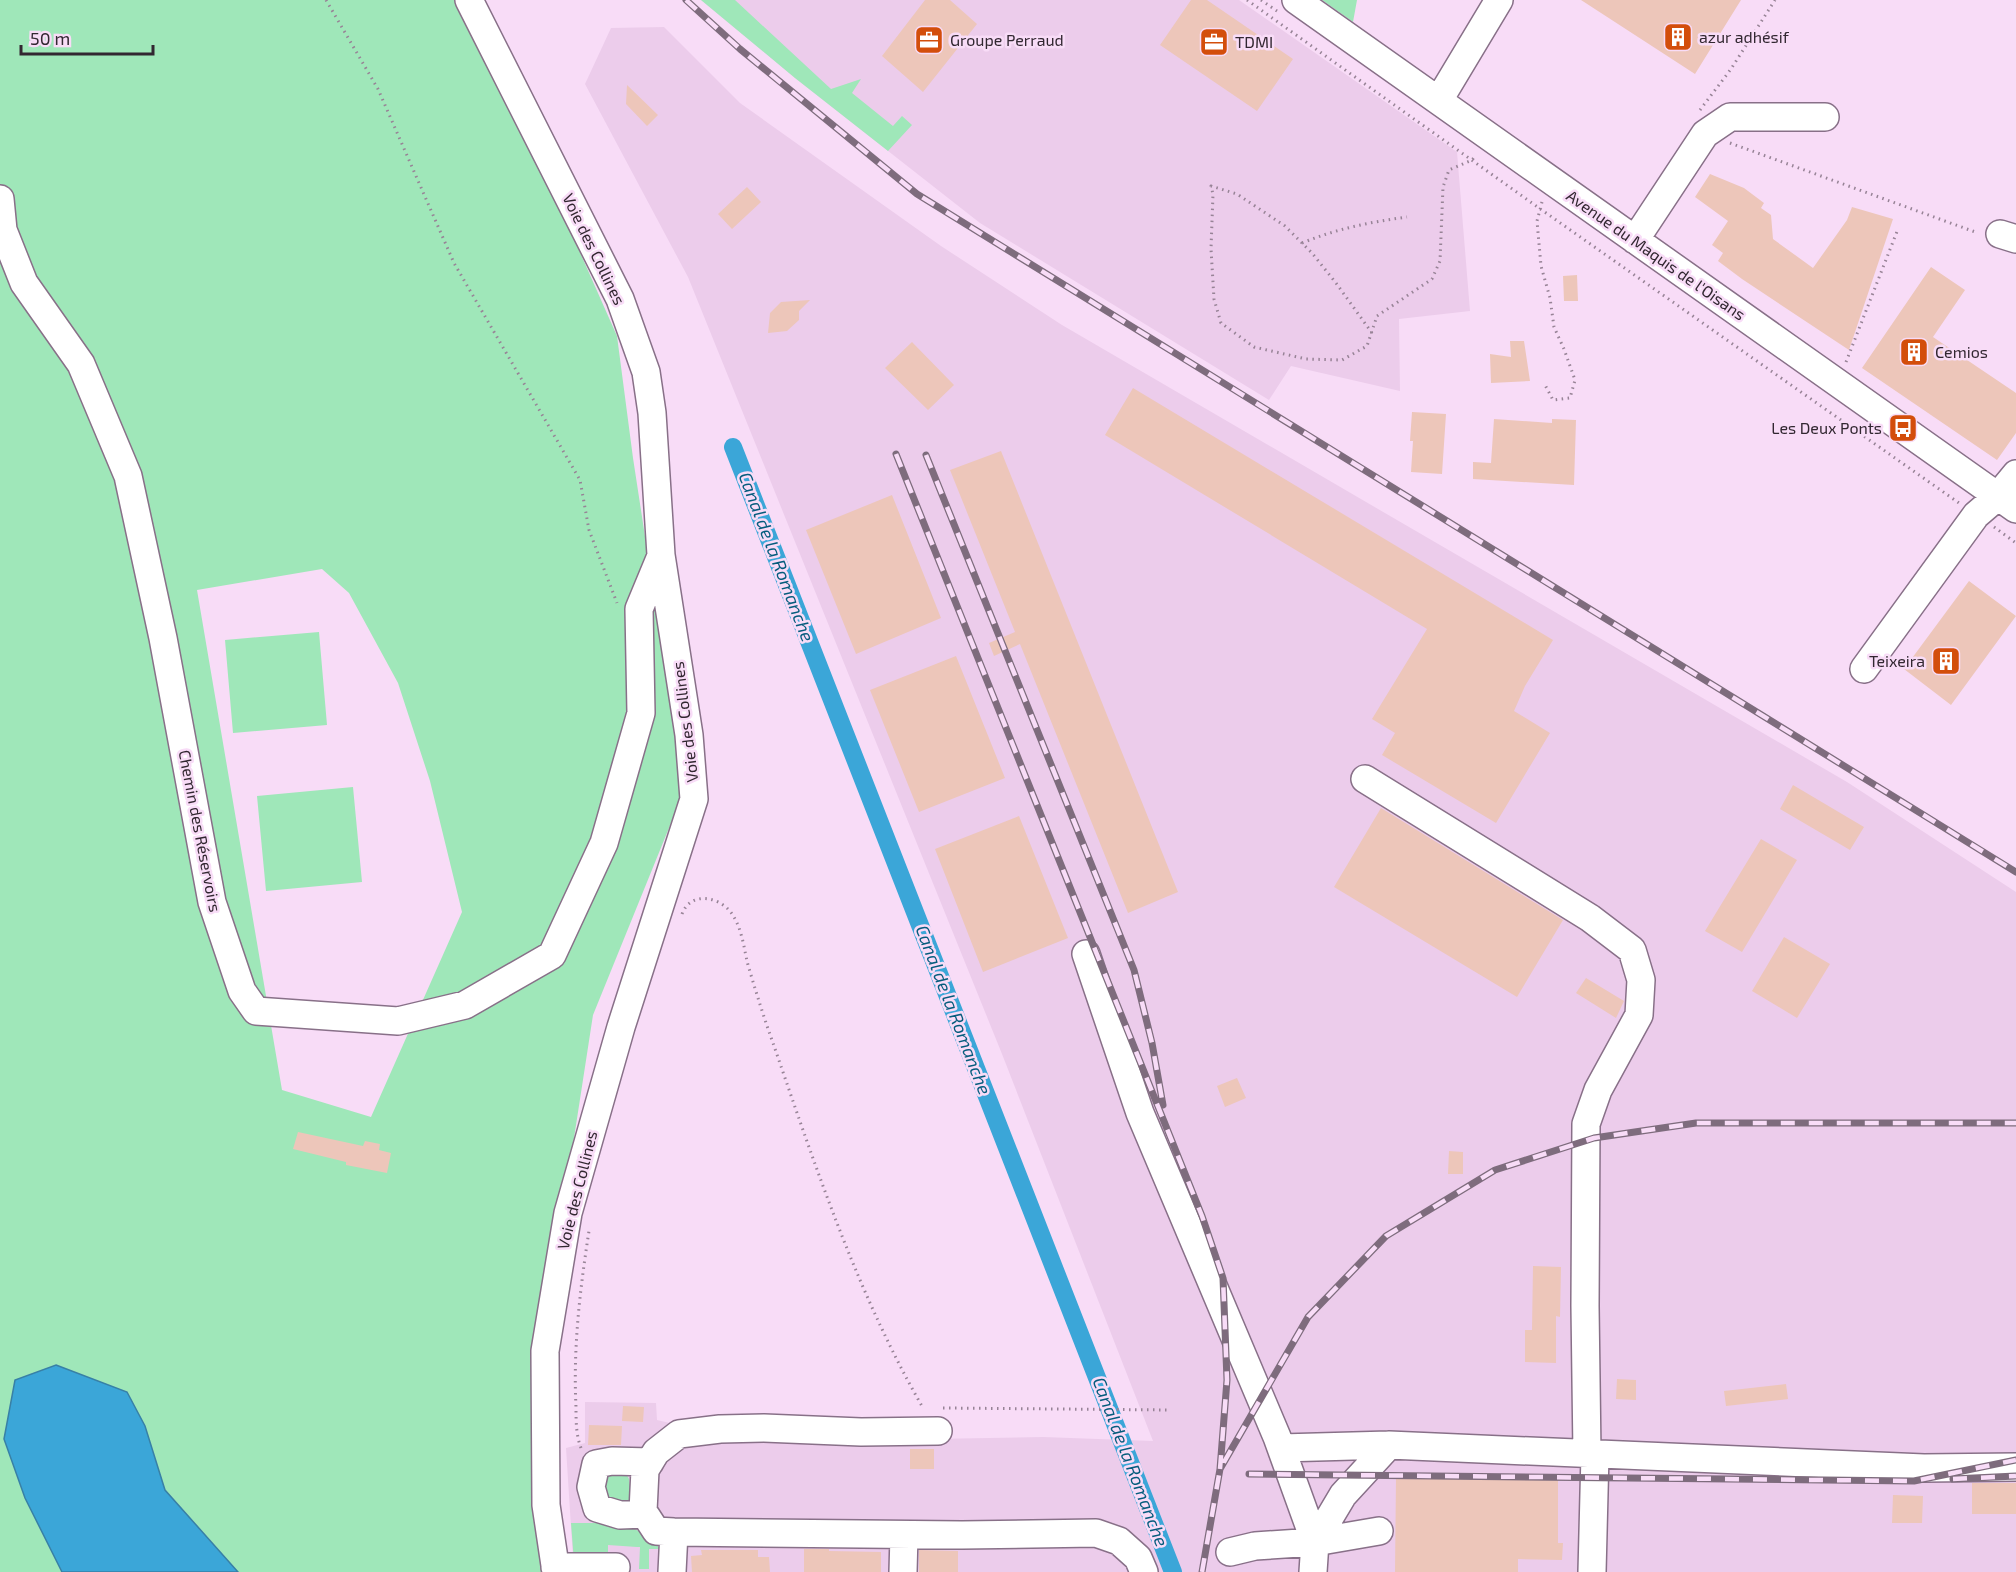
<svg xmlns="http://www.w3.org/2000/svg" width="2016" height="1572" viewBox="0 0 2016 1572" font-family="'Exo 2',sans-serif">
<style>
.built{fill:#eccceb}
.green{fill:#9fe7b9;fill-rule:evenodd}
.water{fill:#3ba6d8;stroke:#3880a6;stroke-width:1.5}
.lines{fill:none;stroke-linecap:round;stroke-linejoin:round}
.canal{stroke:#3ba6d8;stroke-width:18}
.building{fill:#edc6ba}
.minor-casing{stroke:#887088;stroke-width:30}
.path{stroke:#978396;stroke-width:3;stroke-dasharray:1.5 4.5;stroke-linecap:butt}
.minor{stroke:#fff;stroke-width:27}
.rail-casing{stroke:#7e6c7d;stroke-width:7}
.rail{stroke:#f8dcf7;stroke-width:4.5;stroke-dasharray:14;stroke-linecap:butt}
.labels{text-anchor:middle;stroke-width:5;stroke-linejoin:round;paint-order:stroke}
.poi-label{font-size:16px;fill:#322731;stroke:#f8dcf7;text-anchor:start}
.street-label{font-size:16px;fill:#322731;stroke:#f8dcf7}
.water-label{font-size:18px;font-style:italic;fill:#055c7d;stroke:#f8dcf7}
</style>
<rect width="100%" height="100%" fill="#f8dcf7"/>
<path class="built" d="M701 0H1239L1457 152 1470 311 1399 319 1400 391 1291 366 1269 400 980 223 795 78Z
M664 27 740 103 941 246 1062 325 1847 782 2016 892V1572H576L573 1558 566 1448 585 1443V1402L656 1403 657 1420 725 1436 814 1441 1043 1437 1153 1441 1002 1054 688 277 585 84 611 28Z"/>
<path class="green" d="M0 0H456L559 205 617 336 633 458 684 791 593 1015 549 1300 545 1572H238L165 1490 145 1426 4 1439 25 1498 62 1572H0ZM322 569 349 593 398 683 430 781 462 912 371 1117 282 1090 197 590Z
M701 0H735L831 89 861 79 852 93 893 126 902 116 912 125 888 151 795 78Z
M1322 0H1357L1353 22Z
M319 632 327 725 233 733 225 640Z
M353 787 362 882 266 891 257 796Z
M624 1470 629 1479 633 1507 605 1497 603 1475Z
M571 1523H623L656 1540 659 1549H649V1569H639L640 1547H637L608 1545V1564L574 1562Z"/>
<path class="water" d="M56 1365 127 1392 145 1426 165 1490 238 1572H62L25 1498 4 1439 15 1380Z"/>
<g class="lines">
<path class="canal" d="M733 447 1173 1572"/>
</g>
<path class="building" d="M925 0H950L977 24 923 92 882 56Z
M1191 0H1207L1293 59 1257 111 1160 45Z
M1581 0H1741L1695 74Z
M627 85 658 115 647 126 626 104Z
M1710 174 1744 188 1764 203 1761 208 1771 215 1773 239 1813 268 1847 220 1852 207 1893 219 1849 350 1742 279 1718 261 1723 253 1712 245 1728 221 1695 197Z
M747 187 761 202 732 229 718 214Z
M1931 267 1965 290 1933 337 2016 393V433L1997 460 1862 368Z
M1577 275 1578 301H1564L1563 276Z
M810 300 799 311V320L787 331 768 333 770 313 781 302Z
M1510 341H1524L1530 381 1491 383 1490 354 1511 357Z
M912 342 954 385 928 410 885 368Z
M1133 388 1553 640 1525 686 1514 711 1550 733 1496 823 1382 755 1395 733 1372 719 1427 629 1105 435Z
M1412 412 1446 414 1442 474 1411 472 1413 441H1410Z
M1494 419 1552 423V419L1576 420 1574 485 1473 479V462L1491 463Z
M1001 451 1178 892 1128 913 1020 644 994 656 989 643 1015 632 950 470Z
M892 495 941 618 856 654 806 530Z
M1969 581 2016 616 1951 705 1904 669Z
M956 656 1005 778 919 812 870 690Z
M1793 785 1864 827 1850 850 1780 809Z
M1381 808 1563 920 1517 997 1334 887Z
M1019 816 1068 938 983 972 935 849Z
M1761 839 1797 860 1742 952 1705 931Z
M1784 937 1830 964 1797 1018 1752 991Z
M1586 978 1624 1001 1616 1018 1576 993Z
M1237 1078 1246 1098 1225 1107 1217 1086Z
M298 1132 363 1146 365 1141 380 1144 379 1150 391 1153 387 1173 346 1165V1162L293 1149Z
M1449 1151 1463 1152V1174H1448Z
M1533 1266 1561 1267 1560 1317 1556 1316V1363L1525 1362V1330H1532Z
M1617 1379 1636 1380V1400L1616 1399Z
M1786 1384 1788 1399 1726 1406 1724 1391Z
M623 1406 644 1407 643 1422 622 1421Z
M589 1425 622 1426 621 1445H588Z
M910 1449H934V1469H910Z
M1396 1478H1558V1543H1563L1562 1560 1518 1559V1572H1395Z
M1972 1483H2016V1514H1972Z
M1893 1495 1923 1496 1922 1523H1892Z
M804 1549H829V1551L881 1552V1572H804Z
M701 1550H758V1557H769L770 1572H692L691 1556 702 1555Z
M919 1550 958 1551V1572H919Z"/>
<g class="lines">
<g class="minor-casing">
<path id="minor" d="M469 0 620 299 646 372 652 413 661 555 689 735 694 799 621 1027 568 1213 545 1351 546 1505 556 1572
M1296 0 2016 509
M1439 100 1499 0
M0 199 3 230 24 283 81 364 128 476 163 638 212 902 242 991 256 1011 398 1021 465 1005 552 955 604 843 641 713 639 609 661 556
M2000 234 2016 239
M1635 240 1705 134 1730 117H1825
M1864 669 1976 515 1997 497 2016 474
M1365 779 1590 918 1632 950 1641 980 1639 1015 1598 1090 1586 1124 1585 1306 1587 1454
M1086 954 1140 1113 1277 1437 1315 1542
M938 1431 861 1432 764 1428 720 1429 679 1434 656 1452 645 1470 643 1511 656 1531 674 1532 962 1535 1096 1533 1119 1541 1138 1558 1144 1572
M1281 1448 1389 1445 1924 1468 2016 1467
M645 1514 620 1515 597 1508 591 1487 596 1464 612 1461 650 1462
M1230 1552 1255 1546 1315 1542 1379 1531
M555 1567H616
M672 1572 674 1532
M903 1572 904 1535
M1313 1572 1315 1542 1343 1495 1389 1445
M1592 1572 1595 1454"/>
</g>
<path class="path" d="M326 0 378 89 454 263 580 480 589 530 617 603
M1247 0 1539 208 1959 503
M1261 0 1277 11
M1700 110 1731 69 1775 0
M1730 143 1978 233
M1542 202 1537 221 1541 266 1550 298 1554 327 1564 349 1575 380 1570 398 1553 400 1545 385
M1302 243C1336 229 1370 222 1407 217
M1372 333 1336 283 1312 253 1285 226 1237 194 1211 186 1213 194 1211 249 1214 299 1221 323 1254 347 1306 359 1342 360 1367 346 1377 316 1432 279 1440 261 1443 187 1449 170 1472 160 1476 155
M1846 362 1898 229
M1994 527 2016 543
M682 914C691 890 721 897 732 914 742 928 744 949 748 965 756 992 764 1018 773 1043 816 1168 857 1293 923 1408H924
M943 1408 1171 1410
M581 1448C576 1435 576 1421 576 1407 573 1348 580 1289 589 1231"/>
<use href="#minor" class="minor"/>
<g class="rail-casing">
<path id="rail" d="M686 0 740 49 917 194 2016 872
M896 454 1202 1216 1223 1278 1227 1380 1220 1469
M926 455 1134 970 1152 1043 1163 1105
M1249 1474 1914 1481 2016 1460
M1953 1479 2016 1476
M1202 1572 1220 1469 1308 1317 1386 1236 1495 1170 1594 1138 1696 1123H2016"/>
</g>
<use href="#rail" class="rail"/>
</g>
<defs>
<g id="building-square" transform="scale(1.5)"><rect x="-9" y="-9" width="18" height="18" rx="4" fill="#d34e0b" stroke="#f8dcf7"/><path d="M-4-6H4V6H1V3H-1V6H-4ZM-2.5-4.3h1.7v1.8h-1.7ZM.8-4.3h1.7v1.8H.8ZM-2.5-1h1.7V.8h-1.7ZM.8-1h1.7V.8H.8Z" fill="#fff"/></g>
<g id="office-square" transform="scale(1.5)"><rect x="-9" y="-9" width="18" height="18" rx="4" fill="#d34e0b" stroke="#f8dcf7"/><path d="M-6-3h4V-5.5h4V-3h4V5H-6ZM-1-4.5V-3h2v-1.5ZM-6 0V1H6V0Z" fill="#fff"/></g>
<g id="bus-square" transform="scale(1.5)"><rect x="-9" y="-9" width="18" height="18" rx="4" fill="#d34e0b" stroke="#f8dcf7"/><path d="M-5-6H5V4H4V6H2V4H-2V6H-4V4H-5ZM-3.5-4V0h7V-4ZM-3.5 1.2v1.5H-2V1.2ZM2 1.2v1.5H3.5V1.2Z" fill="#fff"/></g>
</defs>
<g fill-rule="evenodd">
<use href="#building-square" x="1678" y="37"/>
<use href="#office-square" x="929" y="40"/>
<use href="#office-square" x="1214" y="42"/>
<use href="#building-square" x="1914" y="352"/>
<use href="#bus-square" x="1903" y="428"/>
<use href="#building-square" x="1946" y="661"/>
</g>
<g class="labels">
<g class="poi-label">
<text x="1699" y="43">azur adhésif</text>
<text x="950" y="46">Groupe Perraud</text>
<text x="1235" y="48">TDMI</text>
<text x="1935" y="358">Cemios</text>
<text x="1882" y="434" text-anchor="end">Les Deux Ponts</text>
<text x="1925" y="667" text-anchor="end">Teixeira</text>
</g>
<g class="street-label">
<text transform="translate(594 249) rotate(64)" y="6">Voie des Collines</text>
<text transform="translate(1656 255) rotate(35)" y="6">Avenue du Maquis de l'Oisans</text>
<text transform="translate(685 722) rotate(-97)" y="6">Voie des Collines</text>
<text transform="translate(200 831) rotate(79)" y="6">Chemin des Réservoirs</text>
<text transform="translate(577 1190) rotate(-76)" y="6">Voie des Collines</text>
</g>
<g class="water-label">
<text transform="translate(776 557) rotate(69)" y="6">Canal de la Romanche</text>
<text transform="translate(953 1010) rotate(69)" y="6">Canal de la Romanche</text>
<text transform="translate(1130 1462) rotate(69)" y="6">Canal de la Romanche</text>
</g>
</g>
<path d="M21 45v9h132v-9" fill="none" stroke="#322731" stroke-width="3"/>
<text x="30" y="45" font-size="18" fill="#322731" stroke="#f8dcf7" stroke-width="4.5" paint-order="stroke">50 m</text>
</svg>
